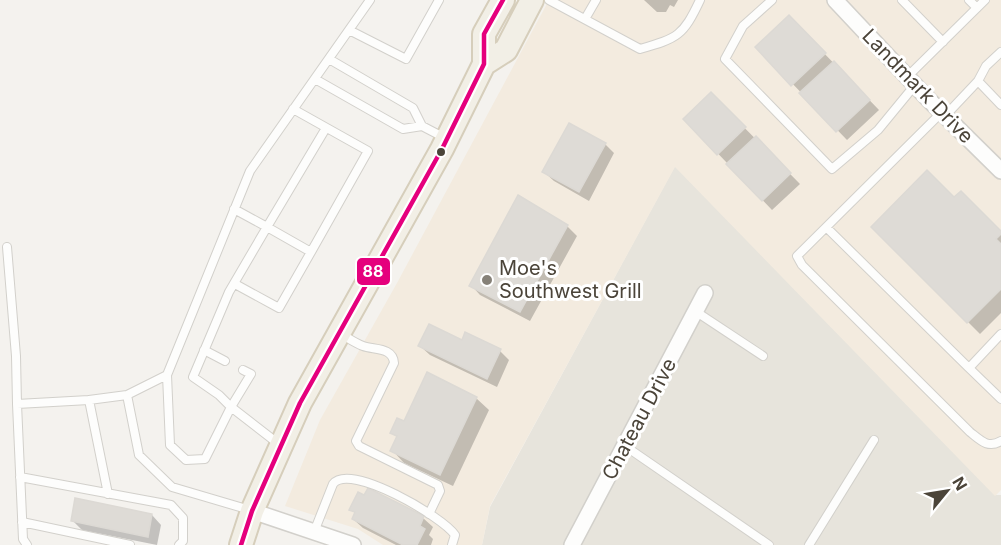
<svg xmlns="http://www.w3.org/2000/svg" width="1001" height="545" viewBox="0 0 1001 545" font-family="Inter,sans-serif">
<style>
.residential{fill:#e7e4dc}
.commercial{fill:#f3ebdf}
.shadow{fill:#0003}
.building{fill:#dedbd6;stroke:#dcd9d4;stroke-width:1.5}
.lines{fill:none;stroke-linecap:round;stroke-linejoin:round}
.service-casing{stroke:#d2d0cb;stroke-width:10}
.minor-casing{stroke:#d2d0cb;stroke-width:18}
.primary-casing{stroke:#d6cebb;stroke-width:26}
.service{stroke:#fdfdfc;stroke-width:8}
.minor{stroke:#fdfdfc;stroke-width:15}
.primary{stroke:#f2efe6;stroke-width:22}
.bus-1-casing{stroke:#fff;stroke-width:9}
.bus-1{stroke:#e5007d;stroke-width:4.5}
.bus-dot{fill:#4b4439;stroke:#fff;stroke-width:2}
.poi-dot{fill:#868178;stroke:#fff;stroke-width:2}
.labels{text-anchor:middle;stroke-width:6;stroke-linejoin:round;paint-order:stroke}
.street-label{font-size:20px;fill:#4b4439;stroke:#fff}
.poi-label{font-size:20px;fill:#4b4439;stroke:#fff;text-anchor:start}
.line-badge{stroke:#fff;stroke-width:2}
.badge-label{font-size:16px;text-anchor:middle;font-weight:bold;fill:#fff}
</style>
<rect width="100%" height="100%" fill="#f4f2ee"/>
<path class="residential" d="M675 166 995 495H1001V545H482L490 507Z"/>
<path class="commercial" d="M549 0H1001V490L995 496 675 167 490 506 482 545H383L358 529 285 506 320 420 397 283Z"/>
<path class="shadow" d="M644 0H678L674 7 670 5 666 12H657Z
M789 17 879 110 847 140 757 47Z
M711 94 800 184 772 210 685 119Z
M605 144 614 153 589 201 554 181 544 172Z
M954 200 1001 233V313L980 334 873 227Z
M567 226 577 236 530 321 480 295 471 285Z
M463 342 500 351 509 360 497 387 430 355 420 346Z
M476 398 489 410 453 486 404 463 392 450 398 438 392 433 405 423Z
M351 509 423 518 433 527 429 535 433 539 431 545H396L363 528 353 519 356 514Z
M152 515 161 525 157 545 82 530 72 520Z"/>
<path class="building" d="M789 15 826 53 791 86 755 47Z
M834 61 870 100 836 132 799 93Z
M711 92 746 127 717 155 683 119Z
M569 123 606 143 579 192 542 172Z
M756 136 791 173 762 201 726 164Z
M927 170 954 197 961 191 1001 231V234L996 239 1001 244V289L967 323 871 227Z
M518 195 568 225 520 312 469 286Z
M429 324 462 340 465 332 501 349 487 379 418 346Z
M427 372 477 397 440 475 390 451 397 436 390 433 397 418 404 421Z
M368 488 424 516 420 526 425 529 417 545H403L352 519 355 512 349 510 358 492 364 495Z
M75 498 152 514 148 537 71 521Z"/>
<g class="lines">
<g class="service-casing">
<path id="service" d="M549 0 640 49C678 38 683 36 700 0
M772 0 743 26 725 59 832 169 878 130 915 85
M902 0 943 42
M969 0 977 8
M585 19 596 0
M349 30 406 59 439 0
M329 59 413 108 422 126 445 138
M907 77 985 0
M315 79 403 129 422 126
M978 81 986 66 1001 52
M293 109 368 151 311 252
M942 112 797 256 802 265 970 432C980 440 988 449 1001 441
M945 116 978 81 1001 105
M234 209 267 227 229 292 193 377 219 395 231 407 280 445
M827 228 969 368 1001 334
M7 247 16 356 17 404
M235 284 279 308 311 252 267 227 326 128
M695 311 763 356
M341 334C348 338 355 343 363 346 374 350 393 347 394 363L356 441 359 446 438 485 440 491 429 514
M204 350 225 361
M969 368 1001 399
M167 375 170 445 186 460 205 459 231 407 251 374 243 370
M89 400 108 494
M625 446 769 545
M20 477 171 505 183 518V541L179 545
M250 510 172 487 139 455 127 395 167 375 250 171 370 0
M22 522 130 545
M314 532 333 484C350 462 443 517 455 535L452 545
M27 545 23 539 17 404 89 400 127 395
M809 545 874 440"/>
</g>
<g class="minor-casing">
<path id="minor" d="M835 0 929 100 1001 171
M252 511 353 545
M572 545 705 293"/>
</g>
<g class="primary-casing">
<path id="primary" d="M484 64 506 50 532 0
M241 545 252 511 300 403 442 149 484 64V34L503 0"/>
</g>
<use href="#service" class="service"/>
<use href="#minor" class="minor"/>
<use href="#primary" class="primary"/>
<g class="bus-1-casing">
<path id="bus-1" d="M241 545 252 511 300 403 442 149 484 64V34L503 0"/>
</g>
<use href="#bus-1" class="bus-1"/>
</g>
<circle class="bus-dot" cx="441" cy="152" r="5"/>
<circle class="poi-dot" cx="487" cy="280" r="6"/>
<g class="labels">
<g class="street-label">
<text transform="translate(918 86) rotate(46)" y="7">Landmark Drive</text>
<text transform="translate(639 419) rotate(-62)" y="7">Chateau Drive</text>
</g>
<g class="poi-label">
<text x="499" y="275">Moe's<tspan x="499" dy="23">Southwest Grill</tspan></text>
</g>
</g>
<rect class="line-badge" x="356" y="257" width="35" height="29" rx="6" fill="#e5007d"/>
<g class="badge-label">
<text x="373" y="277">88</text>
</g>
<g transform="translate(947 491) rotate(60)" stroke="#ffffff" stroke-width="4.5" paint-order="stroke">
<path d="M0-4.5L10 22L0 15L-10 22Z" fill="#4b4439"/>
<text y="-9" font-size="16" font-weight="bold" text-anchor="middle" fill="#4b4439">N</text>
</g>
</svg>
